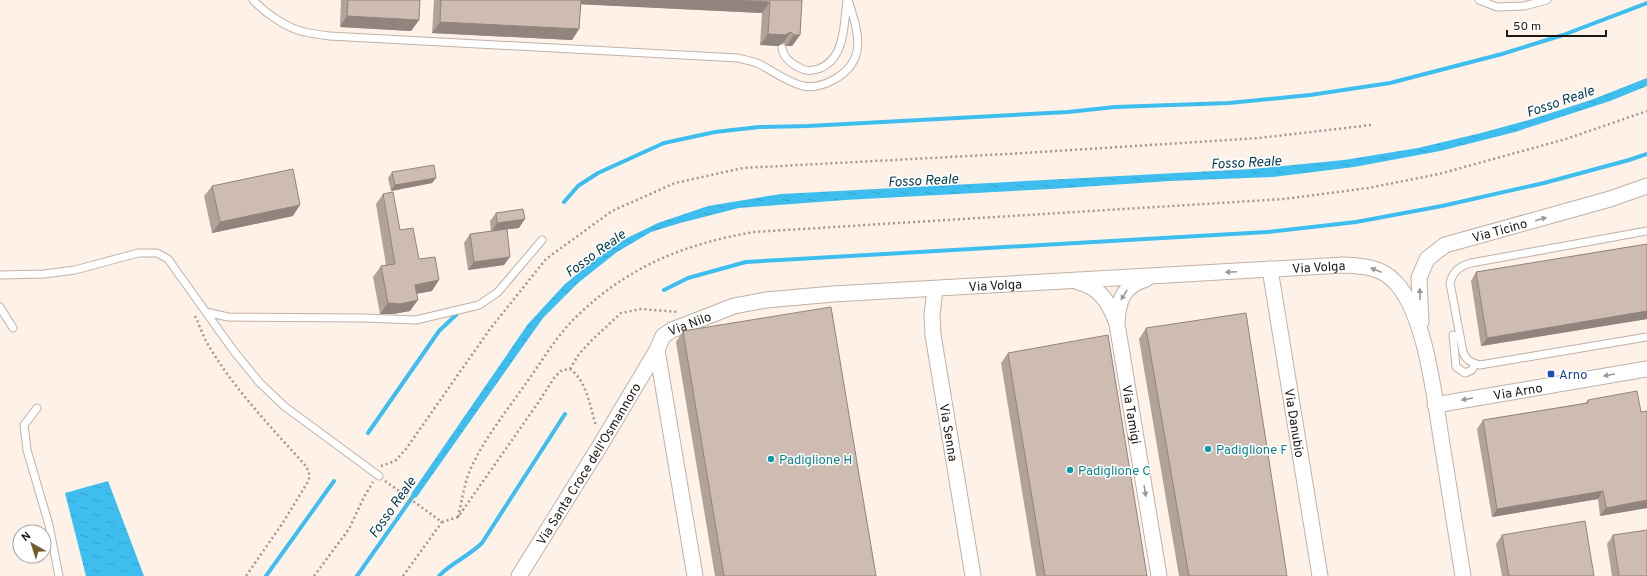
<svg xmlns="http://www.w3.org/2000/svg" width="1647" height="576" viewBox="0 0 1647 576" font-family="Overpass,sans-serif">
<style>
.water{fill:url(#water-ripples)}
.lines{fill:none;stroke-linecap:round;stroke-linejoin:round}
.stream{stroke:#3dbeee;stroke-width:4}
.lane-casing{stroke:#c1b1a7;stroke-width:9}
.street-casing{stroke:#c1b1a7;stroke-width:17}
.path{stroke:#a19790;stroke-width:2.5;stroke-dasharray:2 3;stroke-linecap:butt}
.lane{stroke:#fff;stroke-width:7}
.street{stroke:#fff;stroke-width:15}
.wall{fill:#b1a29a}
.shaded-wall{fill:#90847d}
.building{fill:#cebcb3;stroke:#90847d}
.oneway{fill:#9a9795}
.transit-dot{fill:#1a4fb4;stroke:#fff;stroke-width:1.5}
.culture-dot{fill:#0f9aa8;stroke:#fff;stroke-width:1.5}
.labels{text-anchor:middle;stroke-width:3;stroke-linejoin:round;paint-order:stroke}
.street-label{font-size:13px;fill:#1e1814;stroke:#fff}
.transit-label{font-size:13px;fill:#164399;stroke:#fff;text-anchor:start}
.culture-label{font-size:13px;fill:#0d838f;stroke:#fff;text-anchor:start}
.water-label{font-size:14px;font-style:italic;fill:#003a4e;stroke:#fff}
</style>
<defs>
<pattern id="water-ripples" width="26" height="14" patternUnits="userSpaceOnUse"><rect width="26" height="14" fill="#3dbeee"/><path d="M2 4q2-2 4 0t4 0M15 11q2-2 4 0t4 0" fill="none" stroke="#35a3cb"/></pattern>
</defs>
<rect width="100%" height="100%" fill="#fef1e8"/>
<path class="water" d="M1647 78V86L1610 101 1515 132 1440 151 1354 167 1273 177 1170 181 1051 189 845 200 739 208 680 223 651 232 617 252 578 283 543 318 416 498 411 494 528 324 565 284 597 258 625 239 658 223 708 206 781 194 1252 169 1344 160 1418 148 1481 133 1529 120 1591 100Z
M108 481 144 576H86L65 493Z"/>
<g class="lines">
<path class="stream" d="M564 202 578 186 598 173 664 143 715 132 759 127 808 126 1068 112 1115 107 1229 103 1310 95 1390 83 1502 54 1563 35 1647 3
M664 290 688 278 746 262 1267 232 1356 222 1442 206 1544 183 1629 160 1647 154
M368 433 439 331 457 314
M266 576 334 481
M357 576 416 492
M439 576C451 563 469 556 482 543L565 414"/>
<g class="lane-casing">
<path id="lane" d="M253 0C265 13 288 29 305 32 313 34 322 35 330 36L738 58C745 60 753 61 759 64 773 71 787 82 803 86 813 88 824 85 833 80 869 61 858 31 848 0
M1479 0 1497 7 1524 6 1547 0
M782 48C783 57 792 64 800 68 805 71 812 71 818 69 845 60 844 25 847 0
M1647 231 1471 263C1460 266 1453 271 1450 283L1463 352C1466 360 1471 363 1480 365L1647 337
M0 275 44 274 75 270 138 253H157L168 259 233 350 259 382 284 406 379 476
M0 307 13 328
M206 312 228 317 364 318 416 320 479 305 498 292 542 240
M1453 335 1456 367 1465 373 1472 370 1475 364
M37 408 24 425 27 450 49 525 59 576"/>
</g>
<g class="street-casing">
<g id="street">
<path id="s1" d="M1270 269 1320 576"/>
<path id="s2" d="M1146 279C1122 286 1118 302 1117 324L1159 576"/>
<path d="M1078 282C1099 287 1109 302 1116 321"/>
<path id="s3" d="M935 289 932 315 933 335 973 576"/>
<path id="s4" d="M1421 322 1419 278 1427 259 1445 245 1610 199 1647 186"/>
<path id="s5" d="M1435 405 1647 369"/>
<path id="s6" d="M519 576 601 444 657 350"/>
<path id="s7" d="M695 576 657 350 663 336 672 330 734 306 766 300 833 294 1344 265C1364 266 1382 267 1396 283 1426 315 1435 401 1442 444 1449 488 1456 532 1463 576"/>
</g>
</g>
<path class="path" d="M195 316C199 324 202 333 206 341 232 387 270 426 305 465L309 472V480L282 524 246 576
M570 369 579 354 592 340 621 313 641 309 679 312
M381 466 395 461 406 449 490 329 546 259 612 211 675 183 743 168 1025 153 1259 138 1371 125
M385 481 442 522 458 517 538 403 554 378 562 370 570 369C587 381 590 407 596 426
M458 517C462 501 464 484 470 470 484 439 505 413 524 386 541 363 556 336 577 316 629 266 684 244 754 232L1284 199 1368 188 1439 174 1566 139 1647 111
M314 576 349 529 364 497 373 482
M403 576 442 522"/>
<use href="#lane" class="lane"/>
<use href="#street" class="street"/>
</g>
<path class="wall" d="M341 0H420L419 20 411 31 340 27Z
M434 0H802L800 35 792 46H786L783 43 778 46 760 45 762 13 581 4 579 29 572 40 432 33Z
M392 172 436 178 432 183 391 191 388 178Z
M212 186 293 216 212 233 204 196Z
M383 194 400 230 419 259 432 291 416 294 410 311 393 314H380L373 277 381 266 386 265 376 204Z
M496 213 519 228 507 229 504 265 468 270 464 243 470 234 491 231 490 221Z
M1647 244V319L1481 346 1471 281 1476 272Z
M1146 328 1287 576H1179L1139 339Z
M683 331 876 576H715L676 342Z
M1008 353 1147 576H1036L1001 363Z
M1588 400 1647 508 1600 516 1598 499 1492 517 1477 429 1483 420 1585 403Z
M1502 535 1594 576H1502L1496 544Z
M1613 535 1647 576H1612L1607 544Z"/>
<path class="shaded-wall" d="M576 0H730L770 2 762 13 574 4Z
M347 16 419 20 411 31 340 27Z
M440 22 579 29 572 40 432 33Z
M791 32 783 43 778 46 760 45 768 34Z
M794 35H800L792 46H786Z
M436 178 432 183 391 191 395 185Z
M300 205 293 216 212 233 220 222Z
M525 219 519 228 492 231 497 223Z
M510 257 504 265 468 270 474 262Z
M439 280 432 291 408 295 415 285Z
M418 300 410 311 393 314H380L388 303Z
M1647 311V319L1481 346 1487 338Z
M1603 491 1598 499 1492 517 1497 509Z
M1647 500V508L1600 516 1606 508Z"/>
<path class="building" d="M348 0H420L419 20 347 16Z
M441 0H581L579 29 440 22Z
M730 0H802L800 35H794L791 32 785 35 768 34 770 2Z
M434 165 436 178 395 185 392 172Z
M293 169 300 205 220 222 212 186Z
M393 192 400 230 413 228 419 259 435 257 439 280 415 285 418 300 400 304 388 303 381 266 395 264 383 194Z
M523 209 525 219 497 223 496 213Z
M507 229 510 257 474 262 470 234Z
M1647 244V311L1487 338 1476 272Z
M831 307 876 576H724L683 331Z
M1246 313 1287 576H1189L1146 328Z
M1108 335 1147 576H1045L1008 353Z
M1637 391 1641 412 1647 411V500L1606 508 1603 491 1497 509 1483 420 1588 403V400Z
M1585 521 1594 576H1509L1502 535Z
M1647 530V576H1619L1613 535Z"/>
<defs><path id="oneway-solid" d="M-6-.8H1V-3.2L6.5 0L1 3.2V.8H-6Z"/></defs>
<g class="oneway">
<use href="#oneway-solid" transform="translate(1541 219) rotate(-16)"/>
<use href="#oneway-solid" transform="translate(1376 270) rotate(-159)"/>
<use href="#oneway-solid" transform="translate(1231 272) rotate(177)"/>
<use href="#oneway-solid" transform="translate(1420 294) rotate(-92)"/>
<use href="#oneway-solid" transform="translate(1124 295) rotate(122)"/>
<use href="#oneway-solid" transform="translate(1609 375) rotate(170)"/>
<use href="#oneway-solid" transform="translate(1467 399) rotate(170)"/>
<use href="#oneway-solid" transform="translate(1145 491) rotate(81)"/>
</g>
<rect class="transit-dot" x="1547" y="370" width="8" height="8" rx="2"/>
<g class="culture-dot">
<circle cx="1208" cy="449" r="4"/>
<circle cx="771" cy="459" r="4"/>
<circle cx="1070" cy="470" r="4"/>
</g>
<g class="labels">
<g class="street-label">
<text dy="5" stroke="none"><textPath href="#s4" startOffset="144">Via Ticino</textPath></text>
<text dy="5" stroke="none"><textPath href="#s7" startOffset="908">Via Volga</textPath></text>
<text dy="5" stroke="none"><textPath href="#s7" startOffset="584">Via Volga</textPath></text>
<text dy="5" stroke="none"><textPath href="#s7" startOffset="274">Via Nilo</textPath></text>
<text dy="5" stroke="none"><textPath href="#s5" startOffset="84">Via Arno</textPath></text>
<text dy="5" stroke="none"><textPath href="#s2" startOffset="150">Via Tamigi</textPath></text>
<text dy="5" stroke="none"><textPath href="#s1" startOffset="156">Via Danubio</textPath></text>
<text dy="5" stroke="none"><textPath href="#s3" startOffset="145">Via Senna</textPath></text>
<text dy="5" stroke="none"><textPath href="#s6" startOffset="132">Via Santa Croce dell'Osmannoro</textPath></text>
</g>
<g class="transit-label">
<text x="1559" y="379">Arno</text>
</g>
<g class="culture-label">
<text x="1216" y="454">Padiglione F</text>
<text x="779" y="464">Padiglione H</text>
<text x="1078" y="475">Padiglione C</text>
</g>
<g class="water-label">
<text transform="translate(1560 101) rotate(-19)" y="5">Fosso Reale</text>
<text transform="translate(1246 162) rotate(-3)" y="5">Fosso Reale</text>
<text transform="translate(923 180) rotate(-3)" y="5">Fosso Reale</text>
<text transform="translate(595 253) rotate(-36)" y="5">Fosso Reale</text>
<text transform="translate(392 507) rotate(-55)" y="5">Fosso Reale</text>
</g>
</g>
<g transform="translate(32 544) rotate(321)"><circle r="19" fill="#ffffff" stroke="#a5a3a1"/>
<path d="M0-3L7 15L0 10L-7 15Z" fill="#755e2e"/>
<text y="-6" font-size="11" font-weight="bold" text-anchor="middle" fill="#1e1814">N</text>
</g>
<path d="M1507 30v6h99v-6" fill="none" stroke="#1e1814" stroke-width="2"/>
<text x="1513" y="30" font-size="12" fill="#1e1814" stroke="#ffffff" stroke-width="3" paint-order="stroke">50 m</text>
</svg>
